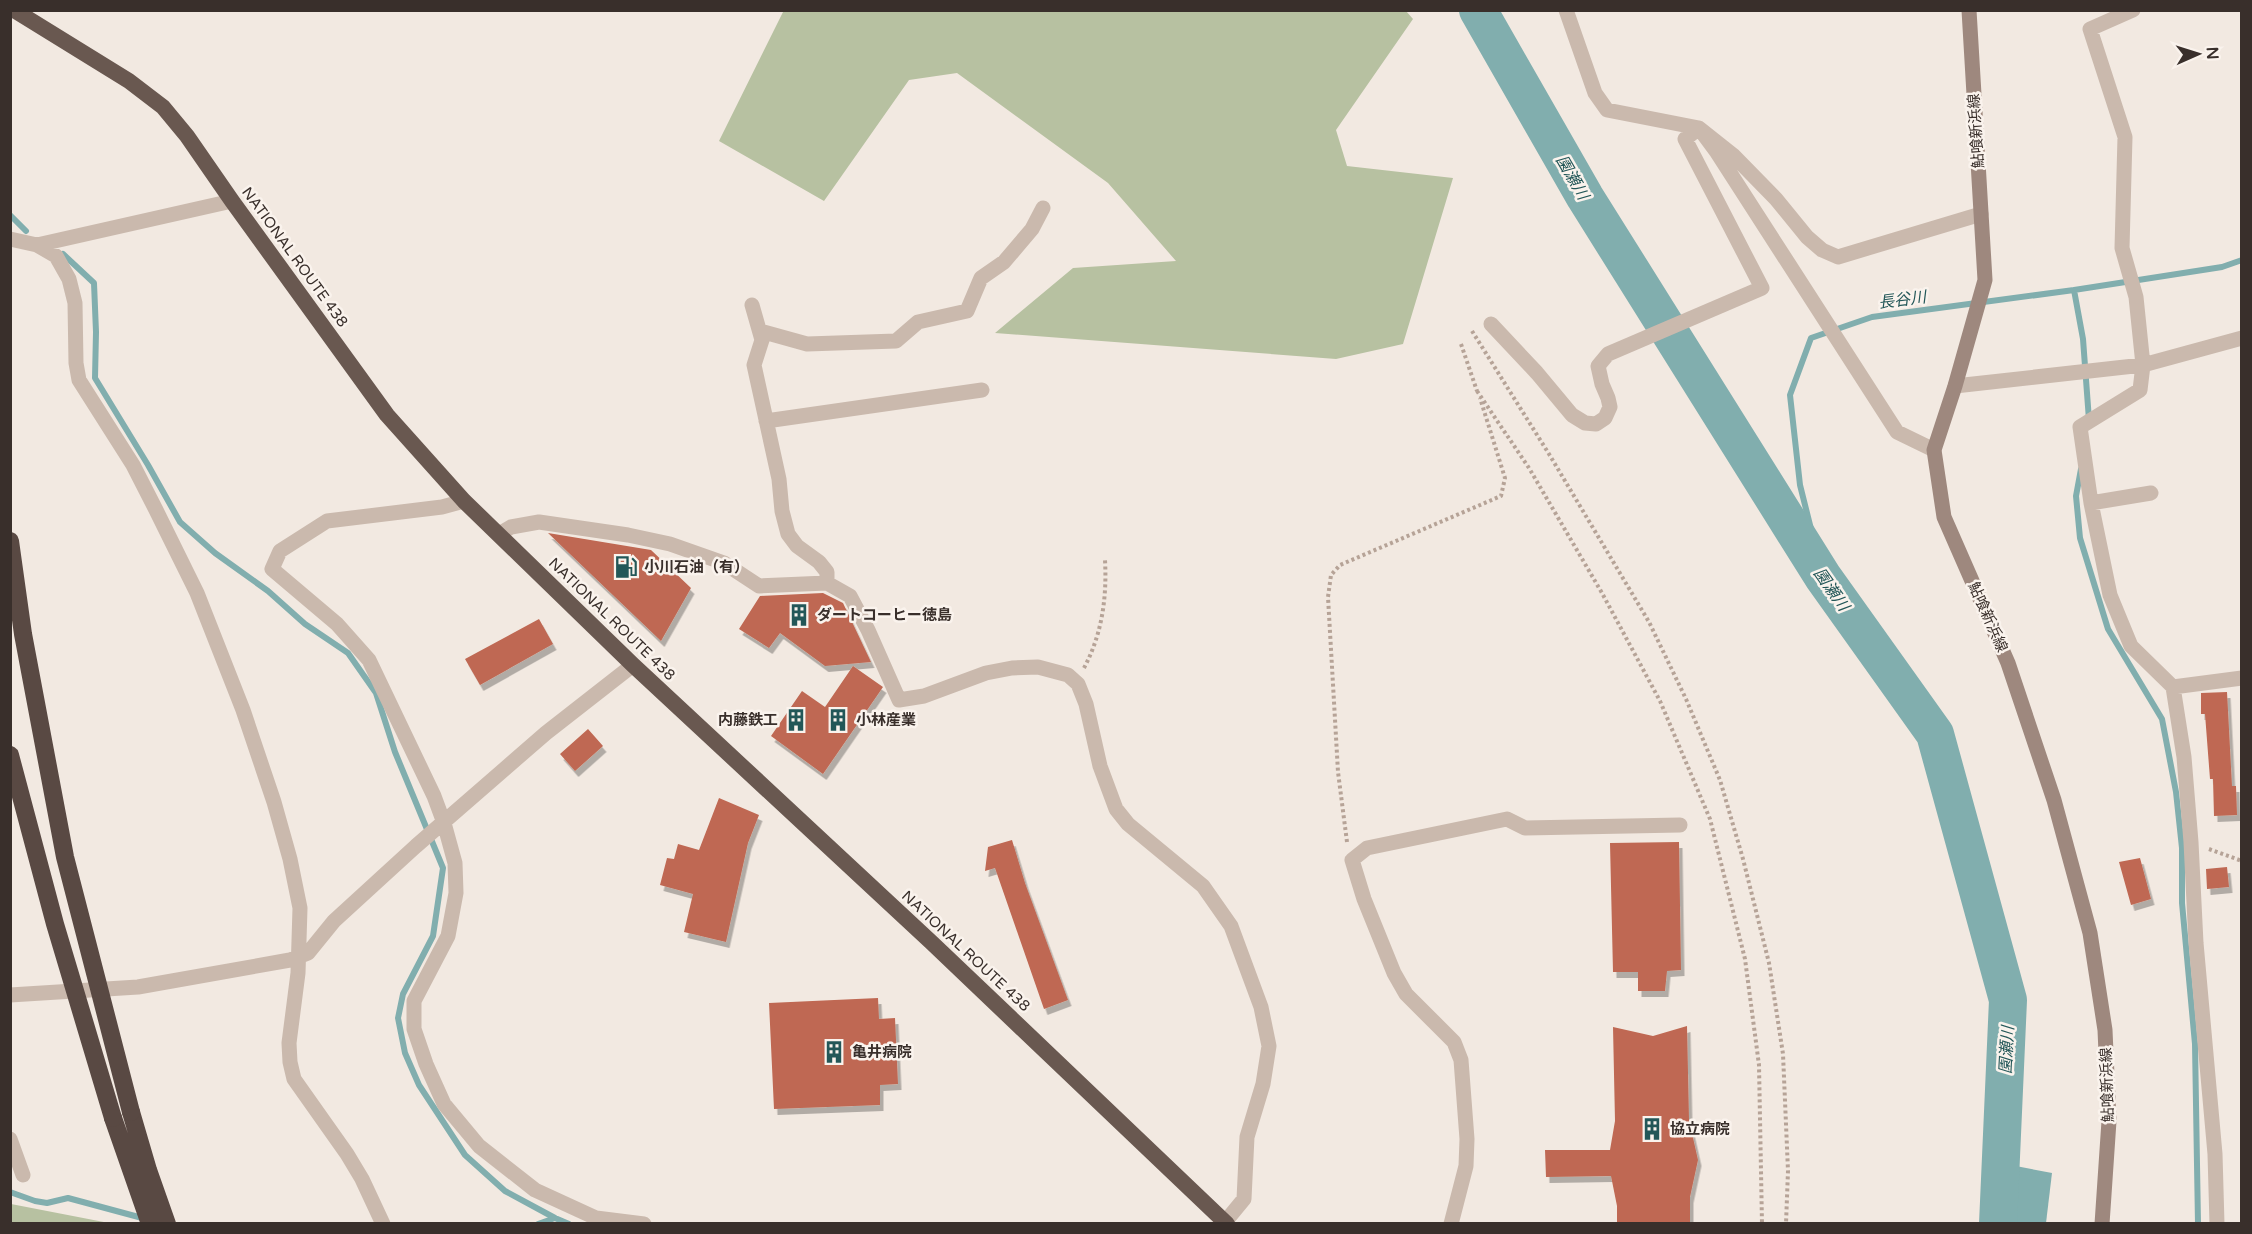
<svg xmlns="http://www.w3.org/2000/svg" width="2252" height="1234" viewBox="0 0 2252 1234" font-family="'Varela Round','Noto Sans JP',sans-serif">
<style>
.green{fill:#b7c1a1}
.water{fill:#81aeae}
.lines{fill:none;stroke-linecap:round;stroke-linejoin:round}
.stream{stroke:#81aeae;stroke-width:6}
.river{stroke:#81aeae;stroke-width:38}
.building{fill:#bf6852;filter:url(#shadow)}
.path{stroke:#b6a397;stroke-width:4;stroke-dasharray:3 3;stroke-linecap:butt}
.minor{stroke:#cab9ad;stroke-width:15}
.secondary{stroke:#9e887e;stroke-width:15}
.trunk{stroke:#695850;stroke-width:16}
.motorway{stroke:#594943;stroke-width:18}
.motorway-bridge{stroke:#594943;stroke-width:18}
.labels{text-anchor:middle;stroke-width:5;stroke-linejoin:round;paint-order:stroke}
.street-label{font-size:15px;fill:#392f2b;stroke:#faf3ed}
.poi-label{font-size:15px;font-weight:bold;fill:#392f2b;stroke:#faf3ed;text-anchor:start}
.water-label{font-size:16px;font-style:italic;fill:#235758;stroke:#faf3ed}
</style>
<defs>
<filter id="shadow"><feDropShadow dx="3.5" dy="6" stdDeviation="0" flood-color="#0004"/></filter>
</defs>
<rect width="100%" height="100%" fill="#f2e9e1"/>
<path class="green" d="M784 10 1406 11 1413 19 1336 130 1347 166 1453 178 1403 344 1336 359 995 333 1073 268 1176 261 1108 183 957 73 909 80 824 201 719 141Z
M11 1204 109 1223H11Z"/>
<path class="water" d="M1995 1162 2052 1173 2046 1223H1981Z"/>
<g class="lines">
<path class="stream" d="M10 215 26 231
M63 254 94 283 96 332 95 378 148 465 180 522 215 553 268 591 305 624 348 653 376 693 395 752 443 868 433 936 403 994 398 1018 405 1053 419 1085 465 1155 505 1191 555 1218 569 1224
M2074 290 2083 339 2089 420
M2081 469 2076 496 2080 538 2108 629 2162 719 2176 792 2182 848V903L2195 1044 2198 1224
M1823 577 1800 485 1790 395 1811 338 1872 317 2074 290 2222 267 2242 260
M10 1192 35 1201 47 1203 68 1198 146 1219
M538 1224 555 1218"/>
<path class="river" d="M1478 10 1585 197 1823 577 1935 734 2008 1000 1998 1224"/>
</g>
<path class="building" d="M548 533 651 550 691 588 661 641Z
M823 593 843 603 871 662 825 666 780 633 769 648 739 629 760 596Z
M539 619 553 644 480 685 465 659Z
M853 666 883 687 823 774 771 736 802 691 825 707Z
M2227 692 2232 786H2236L2237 815 2214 816 2213 779H2210L2205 714H2201V693Z
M588 729 603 746 575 771 560 754Z
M719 798 759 815 748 843 726 942 684 932 693 894 660 885 667 858 674 859 678 844 699 850Z
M1012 840 1025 883 1068 1000 1044 1009 995 868 985 871 988 847Z
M1679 842 1681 970 1667 971 1665 991H1638V972H1613L1610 843Z
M2140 858 2151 899 2131 905 2119 862Z
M2227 867 2229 887 2207 889 2206 869Z
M878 998 879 1019 895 1018 898 1084 880 1085V1105L774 1109 769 1003Z
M1687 1026 1689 1120 1698 1160 1690 1197V1224H1617V1206L1611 1176 1546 1177 1545 1150H1610L1615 1121 1613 1027 1653 1036Z"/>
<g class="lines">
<path class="path" d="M1472 331 1549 454 1649 622 1686 699 1720 780 1743 859 1769 963 1783 1054 1788 1171 1786 1224
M1461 344 1477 391
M1477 391 1529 468 1602 593 1660 701 1710 819 1745 959 1759 1065 1762 1224
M1084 668C1102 634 1107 598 1105 560
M1347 842 1338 772 1328 597 1331 575 1340 565 1501 496 1505 478 1480 398
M2209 849 2242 861"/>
<path class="minor" d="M1566 10 1595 93 1607 110 1699 128 1733 155 1776 199 1807 237 1822 250 1838 257 1981 214
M2133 10 2090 29 2125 137 2122 248 2136 297 2143 365 2242 338
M10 239 37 245 56 256 69 279 75 303 76 363 79 380 133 465 156 510 197 593 243 710 274 802 290 859 300 908 298 973 289 1043 290 1062 294 1079 347 1154 362 1179 383 1224
M37 245 232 201
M752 305 762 340 754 365 779 479 782 511 788 534 797 546 819 562 827 572V583
M1491 324 1537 373 1572 415 1585 423 1596 424 1605 418 1610 407 1608 398 1602 384 1598 366 1608 354 1762 288 1685 139 1699 128 1716 151 1897 432 1934 450
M760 331 807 344 896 341 918 322 967 311 981 278 1004 262 1032 229 1043 208
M1955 386 2143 365 2140 390 2080 427 2091 503 2110 595 2131 646 2173 687 2184 757 2191 842 2196 943 2215 1154 2217 1224
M766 421 982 390
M464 501 442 507 327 521 280 551 272 569 337 624 369 660 434 796 444 823 455 863 456 893 448 936 414 1001V1029L426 1064 444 1104 479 1146 535 1190 596 1218 644 1224
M2091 503 2151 493
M499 534 511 527 539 522 628 535 670 544 724 563 759 586 827 583 850 596 868 630 899 700 924 696 986 673 1012 668 1038 667 1068 675 1078 684 1086 704 1100 766 1116 809 1128 824 1203 886 1231 926 1261 1007 1269 1046 1263 1084 1247 1137 1244 1199 1225 1222
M2173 687 2242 678
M10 995 138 987 290 960 308 953 334 921 416 846 546 733 633 665
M10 1139 23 1175
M1451 1224 1466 1166 1467 1139 1461 1060 1454 1042 1406 994 1394 973 1364 899 1352 860 1367 848 1507 819 1525 828 1680 825"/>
<path class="secondary" d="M1969 10 1985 280 1955 386 1934 450 1944 517 2008 663 2054 800 2090 933 2105 1030 2109 1121 2102 1224"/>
<path class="trunk" d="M14 10 129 81 163 107 187 136 232 201 387 415 464 501 633 665 931 942 1227 1224"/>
<path class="motorway" d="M131 1112 148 1170 167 1224
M113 1118 150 1224"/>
<path class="motorway-bridge" d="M10 541 23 634 65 857 131 1112
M10 755 55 924 113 1118"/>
</g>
<defs>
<g id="fuel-bare" transform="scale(1.8)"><path d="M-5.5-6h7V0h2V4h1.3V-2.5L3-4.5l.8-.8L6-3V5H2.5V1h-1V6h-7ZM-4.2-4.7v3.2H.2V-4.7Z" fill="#235758" stroke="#faf3ed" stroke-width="2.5" paint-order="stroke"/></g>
<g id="building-bare" transform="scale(1.8)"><path d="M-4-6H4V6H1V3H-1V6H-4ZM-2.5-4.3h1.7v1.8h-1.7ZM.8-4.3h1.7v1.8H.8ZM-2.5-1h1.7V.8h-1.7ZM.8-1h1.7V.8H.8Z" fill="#235758" stroke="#faf3ed" stroke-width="2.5" paint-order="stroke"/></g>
</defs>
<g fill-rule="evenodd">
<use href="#fuel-bare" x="626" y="567"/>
<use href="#building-bare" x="799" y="615"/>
<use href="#building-bare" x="796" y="720"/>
<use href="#building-bare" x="838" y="720"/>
<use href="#building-bare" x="834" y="1052"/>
<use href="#building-bare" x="1652" y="1129"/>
</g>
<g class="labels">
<g class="street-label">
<text transform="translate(1976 131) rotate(-94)" y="5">鮎喰新浜線</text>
<text transform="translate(295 257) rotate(54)" y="5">NATIONAL ROUTE 438</text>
<text transform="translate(1988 617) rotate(66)" y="5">鮎喰新浜線</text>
<text transform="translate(612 619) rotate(44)" y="5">NATIONAL ROUTE 438</text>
<text transform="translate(966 951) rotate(43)" y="5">NATIONAL ROUTE 438</text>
<text transform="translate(2107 1085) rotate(-92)" y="5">鮎喰新浜線</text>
</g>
<g class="poi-label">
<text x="644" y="572">小川石油（有）</text>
<text x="817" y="620">ダートコーヒー徳島</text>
<text x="778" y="725" text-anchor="end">内藤鉄工</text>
<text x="856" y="725">小林産業</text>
<text x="852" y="1057">亀井病院</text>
<text x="1670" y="1134">協立病院</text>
</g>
<g class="water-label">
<text transform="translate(1573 177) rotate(60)" y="6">園瀬川</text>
<text transform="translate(1902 299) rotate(-7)" y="6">長谷川</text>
<text transform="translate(1832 589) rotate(55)" y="6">園瀬川</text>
<text transform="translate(2006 1050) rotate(-87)" y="6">園瀬川</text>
</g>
</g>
<rect width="2252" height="1234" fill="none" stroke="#392f2b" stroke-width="24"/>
<g transform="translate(2198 54) rotate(87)" stroke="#faf3ed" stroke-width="4.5" paint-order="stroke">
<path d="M0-4.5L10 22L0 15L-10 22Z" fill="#392f2b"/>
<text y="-9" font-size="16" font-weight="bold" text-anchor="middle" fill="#392f2b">N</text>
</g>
</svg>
